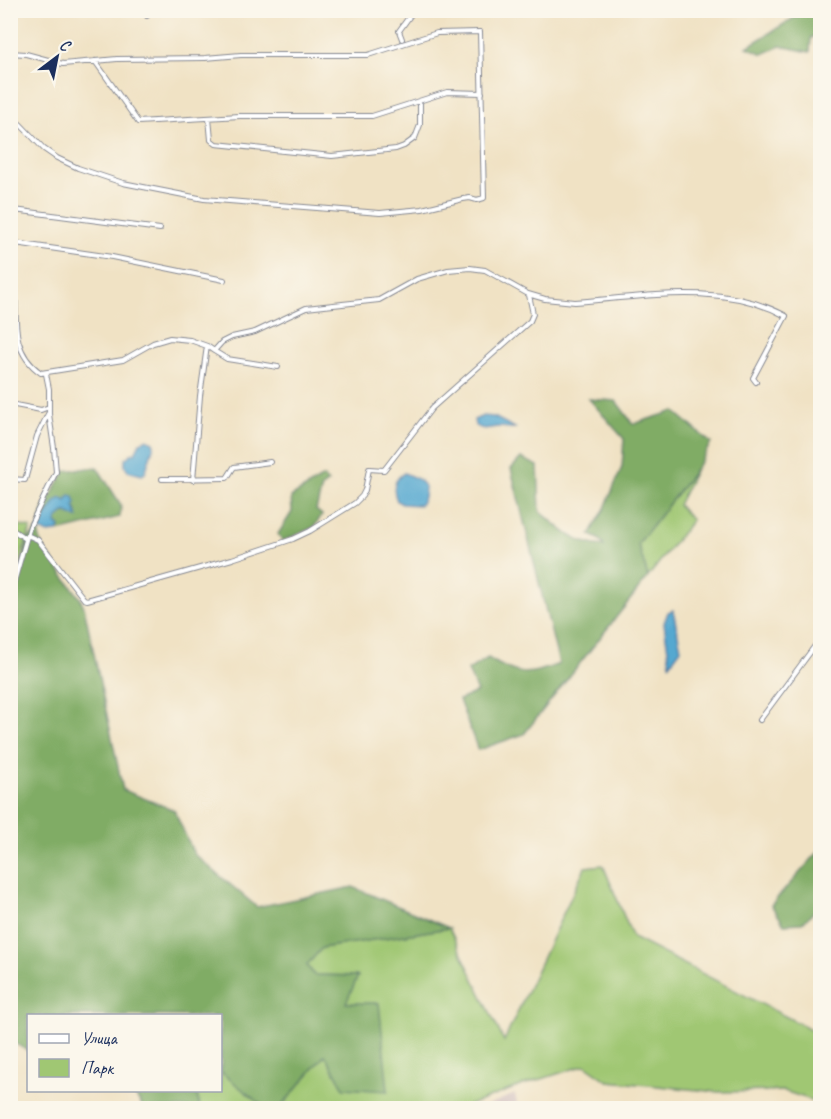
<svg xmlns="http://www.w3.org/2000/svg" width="831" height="1119" viewBox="0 0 831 1119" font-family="Caveat,sans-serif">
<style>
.industrial{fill:#d1bfbd}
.green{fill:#a0c773;stroke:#5e7b68;stroke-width:1.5}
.forest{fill:#80ac65;stroke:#4e6e62;stroke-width:1.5}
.water{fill:#54a8d0;stroke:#386c97;stroke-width:1.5}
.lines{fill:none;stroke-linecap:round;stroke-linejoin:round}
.minor-casing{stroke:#868891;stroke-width:6}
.tertiary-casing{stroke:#868891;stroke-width:7}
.minor{stroke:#fff;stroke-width:4}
.tertiary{stroke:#fff;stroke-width:4.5}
</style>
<rect width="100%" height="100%" fill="#fbf7ec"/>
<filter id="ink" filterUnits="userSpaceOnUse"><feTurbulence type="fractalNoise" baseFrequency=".0167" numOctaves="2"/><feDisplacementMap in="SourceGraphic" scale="12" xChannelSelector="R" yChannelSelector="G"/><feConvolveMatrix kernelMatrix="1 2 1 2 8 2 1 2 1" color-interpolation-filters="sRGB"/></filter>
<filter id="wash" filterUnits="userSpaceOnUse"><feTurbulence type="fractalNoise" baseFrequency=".008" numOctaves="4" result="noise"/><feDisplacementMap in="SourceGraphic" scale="24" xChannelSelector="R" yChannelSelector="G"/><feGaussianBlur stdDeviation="1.35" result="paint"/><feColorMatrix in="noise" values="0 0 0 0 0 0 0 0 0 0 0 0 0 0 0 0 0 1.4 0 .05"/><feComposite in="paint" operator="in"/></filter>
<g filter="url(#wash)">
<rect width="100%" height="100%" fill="#f0e2c4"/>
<path class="industrial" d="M515 1094 518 1108H480Z"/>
<path class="green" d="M696 469 678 505 692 520 648 577 638 544Z
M11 524 31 528 11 588Z
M603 865 633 938 820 1034V1103L784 1091 718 1092 608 1081 585 1065 520 1086 462 1108H280L325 1055 344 1088 388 1090 345 1003 358 976 314 975 307 965 321 948 449 928 504 1041 585 867Z
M221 1072 265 1108H200L196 1091 220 1090Z"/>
<path class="forest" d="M805 11H820V37H811L810 52 780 46 763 54 747 47Z
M589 399 616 401 633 424 674 411 711 443 696 469 638 544 648 577 524 734 478 750 459 700 477 692 468 670 488 658C517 676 527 677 559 664L511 469 521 458 538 466 540 511C562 530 574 544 604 546L599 539 590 535 605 508 622 467 624 439Z
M97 467 121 505 120 517 58 532 60 527 57 524V519L61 514 77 512 74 506 66 501 48 512 49 515 38 530 41 545 80 598 84 607 123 790 174 810 194 854 257 907 353 887 449 928 322 948 307 965 314 975 358 976 346 1003H379L388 1091 344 1088 325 1055 280 1108H265L221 1072 220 1016H28V1051L11 1041V607L29 539 38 529 44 508 65 471Z
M323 477 328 482 322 487 316 510 322 515 314 527 282 541 278 534 292 512 291 497Z
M820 850V906L802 923 784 924 771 905Z
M132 1091H196L200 1108H144Z"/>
<path class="water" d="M483 416 494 417 515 428C510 429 504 427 499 427 489 427 484 432 475 425L474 420Z
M147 439 153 442 154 445 145 473 142 475 128 471 125 466V459L131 454 135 453 140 443Z
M404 473 418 479 425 487 424 497 420 505 402 504 397 501C392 489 393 480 404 473Z
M70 495 74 497 76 503 74 506 78 518 65 512 57 519 56 523 60 527 58 532 46 533 38 529 56 501 61 498 66 501Z
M673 610 681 649 670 664 664 623 668 612Z"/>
</g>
<g filter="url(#ink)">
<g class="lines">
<g class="minor-casing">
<path id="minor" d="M146 10 147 16
M402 39 399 31 414 10
M10 53 26 54 63 64 117 59 205 58 241 55H368L437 33 480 32 484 198 477 200 470 198 463 199 422 209 380 213 204 199 123 183 78 168 57 158 44 149 20 124 12 119
M95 61 138 122 240 116H372L447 92 482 93
M209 118 211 140 216 144 332 156 396 149 404 146 415 138 420 125V101
M14 210 160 229
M15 243 112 257 224 280
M10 275H15C18 312 7 350 41 373L123 360 153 343 170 338 190 340 207 346 214 351 222 342 232 337 255 332 306 308 379 300 417 279 448 270 470 268 485 270 528 294 545 299 575 302C645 297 721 281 786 316L753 378 756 382
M214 351 227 359 278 367
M10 404 41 410 49 407
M10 479 25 480 37 436 48 414
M162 479 227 478 234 467 270 462
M193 480 200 396 207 346
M10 528 26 539
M27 535 38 540 84 599 87 600 232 559 293 539 310 531 355 503 362 496 365 490 369 469 384 470 432 408 530 321 533 314 529 295
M10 596 30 526 56 472 54 448 49 414V389L46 374
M760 720 820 639"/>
</g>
<g class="tertiary-casing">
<path id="tertiary" d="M10 107 15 275"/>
</g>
<use href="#minor" class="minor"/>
<use href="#tertiary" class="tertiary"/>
</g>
</g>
<rect width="831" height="1119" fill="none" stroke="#fbf7ec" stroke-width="36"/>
<rect x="27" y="1014" width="195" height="78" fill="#fbf7ec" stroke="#a1a7b3" stroke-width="1.5"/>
<rect x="39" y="1034" width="30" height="9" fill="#ffffff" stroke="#a1a7b3" stroke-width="1.5"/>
<text x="81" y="1044" font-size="18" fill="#1b2f5e">Улица</text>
<rect x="39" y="1059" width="30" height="18" fill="#a0c773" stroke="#a1a7b3" stroke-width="1.5"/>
<text x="81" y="1074" font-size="18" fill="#1b2f5e">Парк</text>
<g transform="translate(57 57) rotate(32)" stroke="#fbf7ec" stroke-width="4.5" paint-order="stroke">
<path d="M0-4.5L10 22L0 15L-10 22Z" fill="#1b2f5e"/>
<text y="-9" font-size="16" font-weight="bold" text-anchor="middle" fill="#1b2f5e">С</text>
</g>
</svg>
